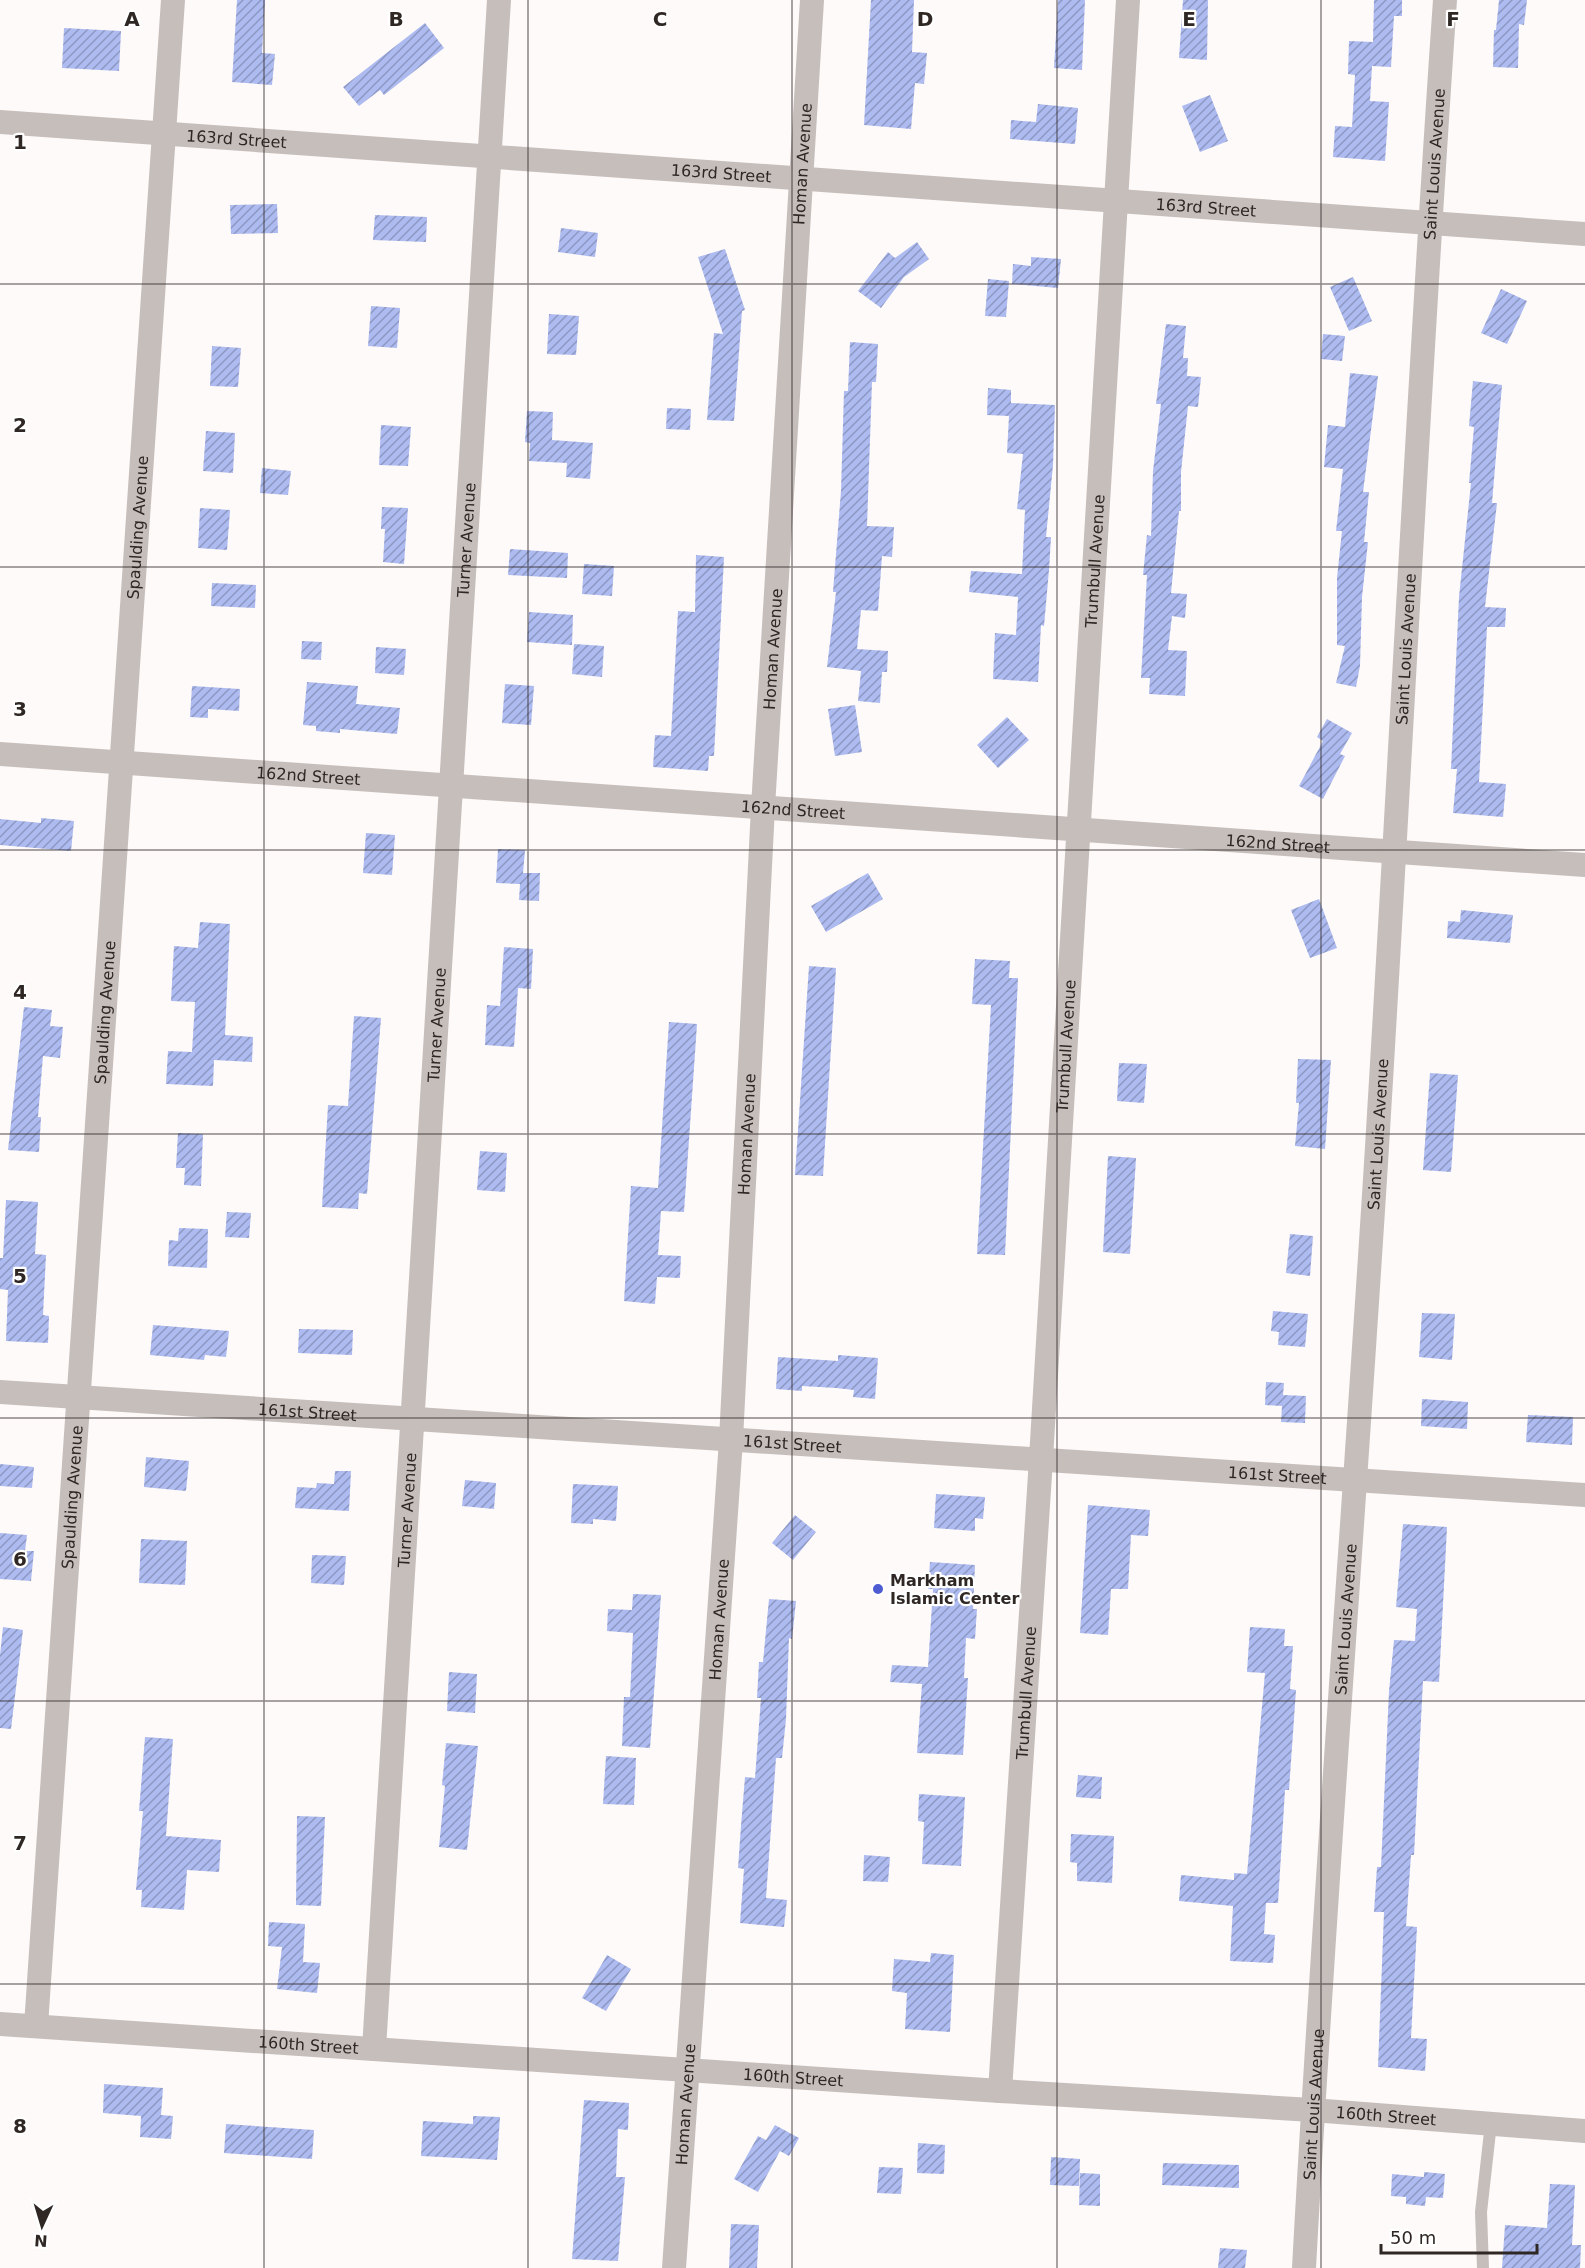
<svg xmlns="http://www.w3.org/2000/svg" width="1585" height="2268" viewBox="0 0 1585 2268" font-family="'DejaVu Sans',sans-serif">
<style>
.building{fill:url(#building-hatch)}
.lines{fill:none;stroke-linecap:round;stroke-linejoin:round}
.lane{stroke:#c6bebb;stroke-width:12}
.street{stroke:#c6bebb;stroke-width:24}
.grid{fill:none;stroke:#2e2724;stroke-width:1.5;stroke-opacity:0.55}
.poi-dot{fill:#4d5cd1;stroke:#fff;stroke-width:2}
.labels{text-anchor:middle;stroke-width:4.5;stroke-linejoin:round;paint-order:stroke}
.street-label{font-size:16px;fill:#2e2724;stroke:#fff}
.poi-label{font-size:16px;font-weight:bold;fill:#2e2724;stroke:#fff;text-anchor:start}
.grid-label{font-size:20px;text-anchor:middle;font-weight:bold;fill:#2e2724;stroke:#fff;stroke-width:4.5;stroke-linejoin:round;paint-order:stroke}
</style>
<defs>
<pattern id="building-hatch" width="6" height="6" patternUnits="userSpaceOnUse" patternTransform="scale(1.5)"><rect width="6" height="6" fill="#adbbf0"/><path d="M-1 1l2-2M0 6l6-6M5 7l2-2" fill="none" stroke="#8d98c2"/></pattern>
</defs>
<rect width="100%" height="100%" fill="#fefaf9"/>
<path class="building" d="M237 0H265L262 53 275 54 272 85 232 82Z
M871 0H914L912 52 927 53 924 84 915 83 911 129 864 125Z
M1058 0H1085L1082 70 1054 68Z
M1183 0H1208L1207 60 1179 58Z
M1374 0H1402V16H1394L1391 67 1372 66 1370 101 1389 102 1385 161 1333 157 1335 126 1352 127 1355 75 1348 74 1349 41 1373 42Z
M1499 0H1527L1524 25 1519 24 1518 68 1493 67 1494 30H1496Z
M425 23 444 48 384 95 380 90 359 106 343 87Z
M64 28 121 31 119 71 62 68Z
M1210 95 1228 141 1200 152 1182 106Z
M1038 104 1078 108 1075 144 1010 139 1011 120 1036 122Z
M277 204 278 233 231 234 230 205Z
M375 215 427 217 426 242 373 240Z
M561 228 598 233 595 257 558 252Z
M917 242 929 259 904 277 881 308 858 291 888 252 895 258Z
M725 249 745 310 742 311 734 421 707 420 714 333 723 334 698 257Z
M1031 257 1061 259 1058 288 1012 284 1013 264 1031 266Z
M1353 277 1372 321 1349 331 1330 287Z
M988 279 1009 281 1006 317 985 316Z
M1501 289 1527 301 1507 344 1481 333Z
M371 306 400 308 397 348 368 346Z
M549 314 579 316 576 355 547 354Z
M1166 324 1186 326 1183 358H1188L1187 376 1201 377 1198 407 1188 406 1181 472V511H1179L1171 593 1187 594 1185 618 1172 616 1168 650 1187 651 1185 696 1149 694 1150 678H1141L1147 575H1143L1147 535 1151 536 1153 471 1161 404H1156Z
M1323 334 1345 336 1342 361 1321 359Z
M850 342 878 344 876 382H872L867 526 894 527 892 557 882 556 878 611 861 610 857 649 888 651 887 672H882L880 703 858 701 861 671 827 667 836 592H833L841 491 844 391H848Z
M212 346 241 348 238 387 210 386Z
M1350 373 1378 376 1363 492H1369L1364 542H1368L1362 597 1360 666 1356 687 1336 683 1345 646 1337 645V578L1342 531H1336L1343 469 1324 467 1328 425 1345 427Z
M1473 381 1502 385 1492 503H1497L1485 607 1506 608 1505 627H1487L1479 782 1506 784 1503 817 1453 813 1457 769H1451L1459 597 1471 483H1469L1474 427 1469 426Z
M988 388 1011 390V403L1055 405 1053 465 1046 537H1051L1049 570 1044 626 1041 625 1038 682 993 679 995 633 1016 635 1018 597 969 592 971 571 1022 574 1025 510 1017 509 1023 454 1007 453 1009 416 987 415Z
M667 408 691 409 690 430 666 429Z
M527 411 553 412 552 440 593 443 590 479 566 477 567 463 529 461 530 443 525 442Z
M381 425 411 427 408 466 379 465Z
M206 431 235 433 233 473 203 471Z
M262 468 291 471 288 495 260 493Z
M382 507 408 508 404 564 383 562 385 529H381Z
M200 508 230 510 227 550 198 548Z
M510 549 568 553 567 578 508 575Z
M696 555 724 557 714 756H709L708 771 653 767 655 735 671 736 678 611 695 612Z
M584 564 614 566 612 596 582 594Z
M212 583 256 585 255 608 211 606Z
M529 612 573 615 572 645 527 642Z
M302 641 322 642 321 660 301 659Z
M574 644 604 646 602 677 572 674Z
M376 647 406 649 404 675 375 673Z
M307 682 358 686 356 704 400 708 397 734 340 729V733L316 731V726L303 725Z
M505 684 534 686 531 725 502 723Z
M192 686 240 689 239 711 208 709V718L190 717Z
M855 705 862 752 835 756 828 709Z
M1007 717 1029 740 998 768 977 745Z
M1327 719 1352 733 1340 754 1345 756 1323 799 1299 786 1323 741 1317 737Z
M41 818 74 821 71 851 0 845V819L41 823Z
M366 833 395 835 392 875 363 873Z
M498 849 525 850 523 873H540L539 901 519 900 520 884 496 883Z
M868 873 883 899 826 932 811 906Z
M1319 899 1337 948 1310 958 1291 910Z
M1461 910 1513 915 1510 943 1447 938 1448 921 1460 922Z
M200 922 230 924 225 1035 253 1037 252 1062 214 1060 213 1086 166 1084 168 1051 192 1052 195 1002 171 1001 174 946 198 948Z
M504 947 533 949 531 989 518 988 514 1047 485 1045 487 1005 500 1006Z
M975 959 1010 961 1009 978H1018L1005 1255 977 1254 991 1005 972 1004Z
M809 966 836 968 823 1176 795 1175Z
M24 1007 52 1010 50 1026 63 1027 60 1058 43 1056 38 1117H41L39 1152 8 1150Z
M354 1016 381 1018 367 1194 359 1193 358 1209 322 1207 328 1105 348 1106Z
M669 1022 697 1024 684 1212 661 1211 658 1255 681 1256 680 1278 657 1277 655 1304 624 1301 631 1186 658 1188Z
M1298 1059 1331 1060 1325 1149 1295 1146 1299 1103H1296Z
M1119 1063 1147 1064 1144 1103 1117 1101Z
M1430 1073 1458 1075 1451 1172 1423 1170Z
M178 1133 203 1134 201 1186 184 1185 185 1168H176Z
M480 1151 507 1153 505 1192 477 1190Z
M1108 1156 1136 1158 1130 1254 1103 1252Z
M6 1200 38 1202 35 1254 46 1255 43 1315 49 1316 48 1343 6 1341 8 1290 0 1289V1258H3Z
M227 1212 251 1213 249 1238 225 1237Z
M179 1228 208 1229 207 1268 168 1266 169 1240 178 1241Z
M1290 1234 1313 1236 1310 1276 1286 1273Z
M1273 1311 1308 1314 1305 1347 1278 1345 1279 1332 1271 1331Z
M1422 1313 1455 1314 1452 1360 1419 1357Z
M153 1325 229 1331 226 1357 205 1355 204 1360 150 1355Z
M299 1329 353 1330 352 1355 298 1353Z
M838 1355 878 1358 875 1399 853 1397 854 1390 836 1388 802 1386V1391L776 1389 778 1357 838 1361Z
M1266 1382 1284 1383 1283 1395 1306 1396 1305 1423 1281 1422 1282 1406 1265 1405Z
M1422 1399 1468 1402 1467 1429 1421 1426Z
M1528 1415 1573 1417 1572 1445 1526 1442Z
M146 1457 189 1461 186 1491 144 1487Z
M0 1464 34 1467 32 1488 0 1486Z
M335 1471H351L349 1511 295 1508 297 1487 316 1488 317 1483 334 1484Z
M465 1480 496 1483 494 1509 462 1506Z
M573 1484 618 1486 616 1521 593 1519V1524L571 1523Z
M936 1494 985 1497 983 1519 975 1518V1531L934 1528Z
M1088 1505 1150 1510 1148 1536 1131 1535 1128 1589H1111L1108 1635 1080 1633Z
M795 1515 816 1532 793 1560 772 1543Z
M1403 1524 1447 1527 1439 1682 1423 1681 1414 1855H1411L1406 1926 1417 1927 1411 2038 1427 2039 1425 2071 1378 2067 1384 1912H1374L1377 1867H1381L1389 1691 1394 1640 1415 1641 1417 1609 1396 1607Z
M0 1533 27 1535 25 1551H34L31 1581 0 1579Z
M141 1539 187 1541 185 1585 139 1583Z
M312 1555 346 1556 344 1585 311 1583Z
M930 1562 975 1565 973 1609H977L975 1639 966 1638 964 1678H968L963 1755 917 1753 922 1684 890 1682 892 1665 928 1667 933 1589H928Z
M633 1594 661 1595 650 1748 622 1746 624 1697H630L633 1633 607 1631 608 1609 632 1610Z
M769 1599 796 1601 792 1639 789 1638 786 1719 782 1758H776L766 1898 787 1900 784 1927 740 1923 744 1869 738 1868 741 1826 745 1777 755 1778 761 1698H757L759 1662H763Z
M3 1627 23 1630 11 1729 0 1728V1655Z
M1250 1627 1285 1629 1284 1646H1293L1290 1689 1296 1690 1289 1790H1285L1278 1903H1266L1264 1934 1275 1935 1273 1963 1230 1961 1233 1906 1179 1901 1181 1875 1234 1880V1873L1247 1874 1265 1673 1247 1672Z
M449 1672 477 1674 475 1713 447 1711Z
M145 1737 173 1739 166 1836 221 1840 219 1872 187 1870 184 1910 141 1907 142 1890H136L143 1811H139Z
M446 1743 478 1746 467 1850 439 1847 445 1786 442 1785Z
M606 1756 636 1758 634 1805 603 1804Z
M1078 1775 1102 1777 1101 1799 1076 1797Z
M919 1794 965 1797 961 1866 922 1864 924 1822 918 1821Z
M297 1816 325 1817 321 1906 296 1905Z
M1071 1834 1114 1836 1112 1883 1077 1881V1863L1070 1862Z
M864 1855 890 1857 888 1882 863 1881Z
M269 1922 305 1924 303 1962 320 1963 317 1993 277 1989 282 1947 268 1946Z
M931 1953 954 1955 950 2032 905 2029 907 1993 892 1991 894 1959 930 1962Z
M607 1955 631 1969 606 2011 582 1998Z
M104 2084 163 2088 161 2115 173 2116 171 2139 140 2137 141 2116 103 2113Z
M584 2100 629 2103 628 2130 618 2129 616 2177H625L618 2261 572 2259Z
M473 2116 500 2117 497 2160 421 2156 423 2121 473 2124Z
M226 2124 314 2130 312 2159 224 2153Z
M775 2125 799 2138 789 2156 780 2151 758 2192 734 2179 758 2136 766 2140Z
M918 2143 945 2145 944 2174 917 2173Z
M1051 2157 1080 2159 1079 2186 1050 2185Z
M1163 2163 1239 2165V2188L1162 2185Z
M879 2167 903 2168 901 2194 877 2193Z
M1424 2172 1445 2174 1443 2198 1426 2197 1425 2206 1406 2204V2197L1391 2196 1392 2174 1424 2177Z
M1080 2173 1100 2174V2206L1079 2205Z
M1550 2184 1575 2185 1572 2245H1581L1580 2268H1502L1505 2225 1547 2228Z
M731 2224 759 2225 757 2268H729Z
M1220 2248 1247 2250 1245 2268H1218Z"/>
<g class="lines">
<path class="lane" d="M1483 2268 1481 2212 1491 2123"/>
<g class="street">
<path id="s1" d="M0 122 1585 234"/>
<path id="s2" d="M0 754 1585 865"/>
<path id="s3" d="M0 1392 1585 1495"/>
<path id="s4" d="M0 2024 1000 2091 1312 2110 1585 2131"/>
<path id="s5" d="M36 2026 173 0"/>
<path id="s6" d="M374 2049 499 0"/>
<path id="s7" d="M1000 2091 1041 1459 1128 0"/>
<path id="s8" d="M674 2268 731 1440 763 807 812 0"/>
<path id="s9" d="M1304 2268C1324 1899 1353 1531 1376 1163 1400 775 1418 387 1445 0"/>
</g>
</g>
<path class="grid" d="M264 0V2268M528 0V2268M792 0V2268M1057 0V2268M1321 0V2268M0 284H1585M0 567H1585M0 850H1585M0 1134H1585M0 1418H1585M0 1701H1585M0 1984H1585"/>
<circle class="poi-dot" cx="878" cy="1589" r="6"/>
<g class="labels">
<g class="street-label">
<text dy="6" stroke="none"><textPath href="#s1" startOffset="237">163rd Street</textPath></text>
<text dy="6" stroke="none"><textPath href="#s8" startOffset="2108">Homan Avenue</textPath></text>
<text dy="6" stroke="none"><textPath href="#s9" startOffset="2108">Saint Louis Avenue</textPath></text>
<text dy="6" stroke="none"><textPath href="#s1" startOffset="723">163rd Street</textPath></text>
<text dy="6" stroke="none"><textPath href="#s1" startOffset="1209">163rd Street</textPath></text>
<text dy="6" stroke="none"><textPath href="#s5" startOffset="1502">Spaulding Avenue</textPath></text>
<text dy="6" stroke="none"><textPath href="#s6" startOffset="1512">Turner Avenue</textPath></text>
<text dy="6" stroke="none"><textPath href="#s7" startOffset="1533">Trumbull Avenue</textPath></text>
<text dy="6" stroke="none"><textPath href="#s8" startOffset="1622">Homan Avenue</textPath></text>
<text dy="6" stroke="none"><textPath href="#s9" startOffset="1622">Saint Louis Avenue</textPath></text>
<text dy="6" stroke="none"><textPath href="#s2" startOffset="309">162nd Street</textPath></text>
<text dy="6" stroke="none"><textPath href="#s2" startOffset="795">162nd Street</textPath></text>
<text dy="6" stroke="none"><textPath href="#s2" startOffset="1281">162nd Street</textPath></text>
<text dy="6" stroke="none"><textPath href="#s5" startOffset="1016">Spaulding Avenue</textPath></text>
<text dy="6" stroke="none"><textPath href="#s6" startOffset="1026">Turner Avenue</textPath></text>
<text dy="6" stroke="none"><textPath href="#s7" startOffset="1047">Trumbull Avenue</textPath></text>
<text dy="6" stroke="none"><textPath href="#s8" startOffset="1136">Homan Avenue</textPath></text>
<text dy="6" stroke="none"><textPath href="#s9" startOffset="1136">Saint Louis Avenue</textPath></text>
<text dy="6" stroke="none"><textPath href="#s3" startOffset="308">161st Street</textPath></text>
<text dy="6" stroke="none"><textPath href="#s3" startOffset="794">161st Street</textPath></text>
<text dy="6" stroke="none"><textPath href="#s3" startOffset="1280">161st Street</textPath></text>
<text dy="6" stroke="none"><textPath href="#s5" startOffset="530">Spaulding Avenue</textPath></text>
<text dy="6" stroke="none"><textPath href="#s6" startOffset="540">Turner Avenue</textPath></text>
<text dy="6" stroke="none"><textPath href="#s8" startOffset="650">Homan Avenue</textPath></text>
<text dy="6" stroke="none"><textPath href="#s9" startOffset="650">Saint Louis Avenue</textPath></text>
<text dy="6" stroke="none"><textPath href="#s7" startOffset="399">Trumbull Avenue</textPath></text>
<text dy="6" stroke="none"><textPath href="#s4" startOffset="309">160th Street</textPath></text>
<text dy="6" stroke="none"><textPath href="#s4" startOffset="795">160th Street</textPath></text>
<text dy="6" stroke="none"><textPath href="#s8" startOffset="164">Homan Avenue</textPath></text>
<text dy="6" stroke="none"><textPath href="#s9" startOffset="164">Saint Louis Avenue</textPath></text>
<text dy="6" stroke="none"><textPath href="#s4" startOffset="1389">160th Street</textPath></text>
</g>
<g class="poi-label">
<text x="890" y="1586">Markham<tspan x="890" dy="18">Islamic Center</tspan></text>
</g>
</g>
<g class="grid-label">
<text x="132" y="26">A</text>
<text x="396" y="26">B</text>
<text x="660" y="26">C</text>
<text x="925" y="26">D</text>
<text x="1189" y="26">E</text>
<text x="1453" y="26">F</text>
<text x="20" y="149">1</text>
<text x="20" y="432">2</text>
<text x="20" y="716">3</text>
<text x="20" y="999">4</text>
<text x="20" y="1283">5</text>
<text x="20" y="1566">6</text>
<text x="20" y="1850">7</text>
<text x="20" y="2133">8</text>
</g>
<g transform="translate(42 2226) rotate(184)" stroke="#ffffff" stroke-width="4.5" paint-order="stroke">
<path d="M0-4.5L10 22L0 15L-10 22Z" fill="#2e2724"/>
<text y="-9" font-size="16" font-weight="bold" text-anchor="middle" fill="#2e2724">N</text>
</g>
<path d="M1381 2244v9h156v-9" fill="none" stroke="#2e2724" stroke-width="3"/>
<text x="1390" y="2244" font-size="18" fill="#2e2724" stroke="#ffffff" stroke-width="4.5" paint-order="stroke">50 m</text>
</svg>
